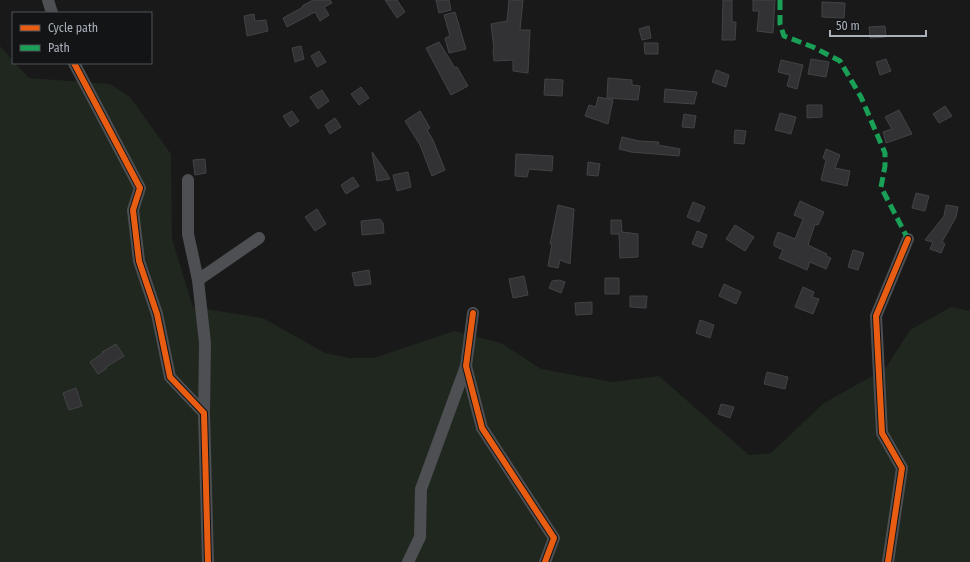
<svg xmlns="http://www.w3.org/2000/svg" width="970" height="562" viewBox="0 0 970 562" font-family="'Fira Sans Condensed',sans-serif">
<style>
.green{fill:#1f271f}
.building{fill:#323234;stroke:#424346}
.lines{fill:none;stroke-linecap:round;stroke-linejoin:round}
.street{stroke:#4d4f53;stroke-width:12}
.quiet{stroke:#1a9f57;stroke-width:5;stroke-dasharray:10 5;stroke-linecap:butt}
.cycleway-casing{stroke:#131416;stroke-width:8}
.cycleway{stroke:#e95d12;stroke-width:6}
</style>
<rect width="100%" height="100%" fill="#19191a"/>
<path class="green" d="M0 46 13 61V63H15L29 78 110 84 130 97 171 154 172 239 193 307 263 318 325 353 350 358H374L454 331 501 343 541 369 613 382 659 376 749 455 771 453 824 403 885 369 910 330 951 307 970 311V562H0Z"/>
<path class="building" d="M313 0H330L332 3 324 7 329 15 320 21 315 12 287 27 283 18 303 7 302 6Z
M385 0H397L405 12 397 18Z
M436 0H449L451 10 439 13Z
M509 0H523L520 30H530L528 73 513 71V60L494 61 493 49H494L491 24 507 21Z
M723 0H732V22H736L735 40H722Z
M753 0H775L773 33 757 31 759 11H753Z
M822 2 845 3 844 18 822 17Z
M455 12 466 49 449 53 445 38 450 36 444 15Z
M254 14 255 21 266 20 268 31 247 36 244 16Z
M649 26 651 38 642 40 639 29Z
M885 26 886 37 870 38 869 27Z
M439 42 455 68 457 67 468 86 451 95 426 48Z
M644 43H658V54H645Z
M301 46 304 59 295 62 292 48Z
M319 51 326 62 317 67 311 56Z
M811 59 829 62 826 77 808 74Z
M886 59 891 71 880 75 876 62Z
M781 60 803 65 797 89 787 86 790 75 778 72Z
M716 70 729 75 726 87 712 82Z
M608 78 632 80V85L640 86 638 100 607 98Z
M545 79 563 80 562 96 544 95Z
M361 87 369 98 359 105 351 94Z
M665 89 697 92 694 104 664 102Z
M322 90 329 101 318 109 310 97Z
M598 97 613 100 608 124 585 116 589 105 596 107Z
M807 105H822V117L807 118Z
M945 106 952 116 939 123 933 114Z
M899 110 912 134 886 143 883 132 892 129 885 117Z
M292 111 299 121 290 127 283 116Z
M420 111 430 128 427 130 433 140 445 170 432 176 420 145 405 121Z
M780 113 796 117 791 134 775 130Z
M684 114 696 116 694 128 682 127Z
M335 118 341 127 330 134 325 125Z
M735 130 746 131 744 144 734 143Z
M622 137 639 141 659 142 658 145 680 149 679 156 631 152 619 149Z
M826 149 840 155 835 168 850 171 847 186 821 180 826 160 823 158Z
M372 152 386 172 390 179 377 181Z
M516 154 553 156 552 171 529 169 527 177 515 176Z
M205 159 206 173 195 175 193 160Z
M588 162 600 164 598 176 587 175Z
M408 172 411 187 397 191 393 175Z
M353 177 359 186 346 194 341 185Z
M916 193 929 196 925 211 912 208Z
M800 201 824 212 818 225 815 224 808 245 827 254 826 256 831 258 826 269 810 262 807 270 779 258 783 250 774 246V242L778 232 795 239 803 219 794 215Z
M693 202 705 207 699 222 687 217Z
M558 205 574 209 570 264 560 260 558 268 548 266 552 244H550Z
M946 205 958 207 956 217 942 242 945 244 941 253 930 249 933 242 925 240 944 216Z
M317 209 326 224 315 231 305 217Z
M380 219 383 223 384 233 362 235 361 221Z
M611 220H621L622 232 638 234V257L620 258 619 234H611Z
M735 225 754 237 745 251 726 239Z
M697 231 707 235 702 248 692 244Z
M853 250 864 253 858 270 848 267Z
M369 270 371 284 355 286 352 273Z
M524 276 528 295 513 298 509 279Z
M605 278H619V294H605Z
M559 280 565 282 561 293 549 288 552 281Z
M724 284 741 292 736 304 719 296Z
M803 287 814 292 812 297 819 299 813 314 795 307Z
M630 296H647L646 308 630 307Z
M592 302V314L576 315 575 303Z
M700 320 714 325 710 338 696 333Z
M116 344 124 356 106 367V369L98 374 90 362 103 353 102 352Z
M767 372 788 377 785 389 764 384Z
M76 388 82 406 69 410 63 393Z
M721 404 734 407 730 418 718 414Z"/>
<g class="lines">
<path class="street" d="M48 0 52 13
M74 63 140 188 133 210 139 261 157 314 170 377 204 413 208 562
M188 180V234L198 280
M473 313 466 366 482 428 554 538 545 562
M204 413 205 343 198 280 259 238
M408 562 420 537 421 489 466 366
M888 562 902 468 882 433 876 316 908 239"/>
<path class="quiet" d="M780 0V24L784 36 813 47 840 61 861 97 885 153V166L881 187 908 239"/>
<g class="cycleway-casing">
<path id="cycleway" d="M74 63 140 188 133 210 139 261 157 314 170 377 204 413 208 562
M473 313 466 366 482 428 554 538 545 562
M888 562 902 468 882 433 876 316 908 239"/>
</g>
<use href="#cycleway" class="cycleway"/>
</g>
<rect x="12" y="12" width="140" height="52" fill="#131416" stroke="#4f5358"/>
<rect x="20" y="25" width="20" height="6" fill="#e95d12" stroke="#4f5358"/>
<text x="48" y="32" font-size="12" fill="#aab1bb">Cycle path</text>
<rect x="20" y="45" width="20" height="6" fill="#1a9f57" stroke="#4f5358"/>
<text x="48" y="52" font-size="12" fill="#aab1bb">Path</text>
<path d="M830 30v6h96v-6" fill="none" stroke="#aab1bb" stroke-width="2"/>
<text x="836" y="30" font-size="12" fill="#aab1bb" stroke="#131416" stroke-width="3" paint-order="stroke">50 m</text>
</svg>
